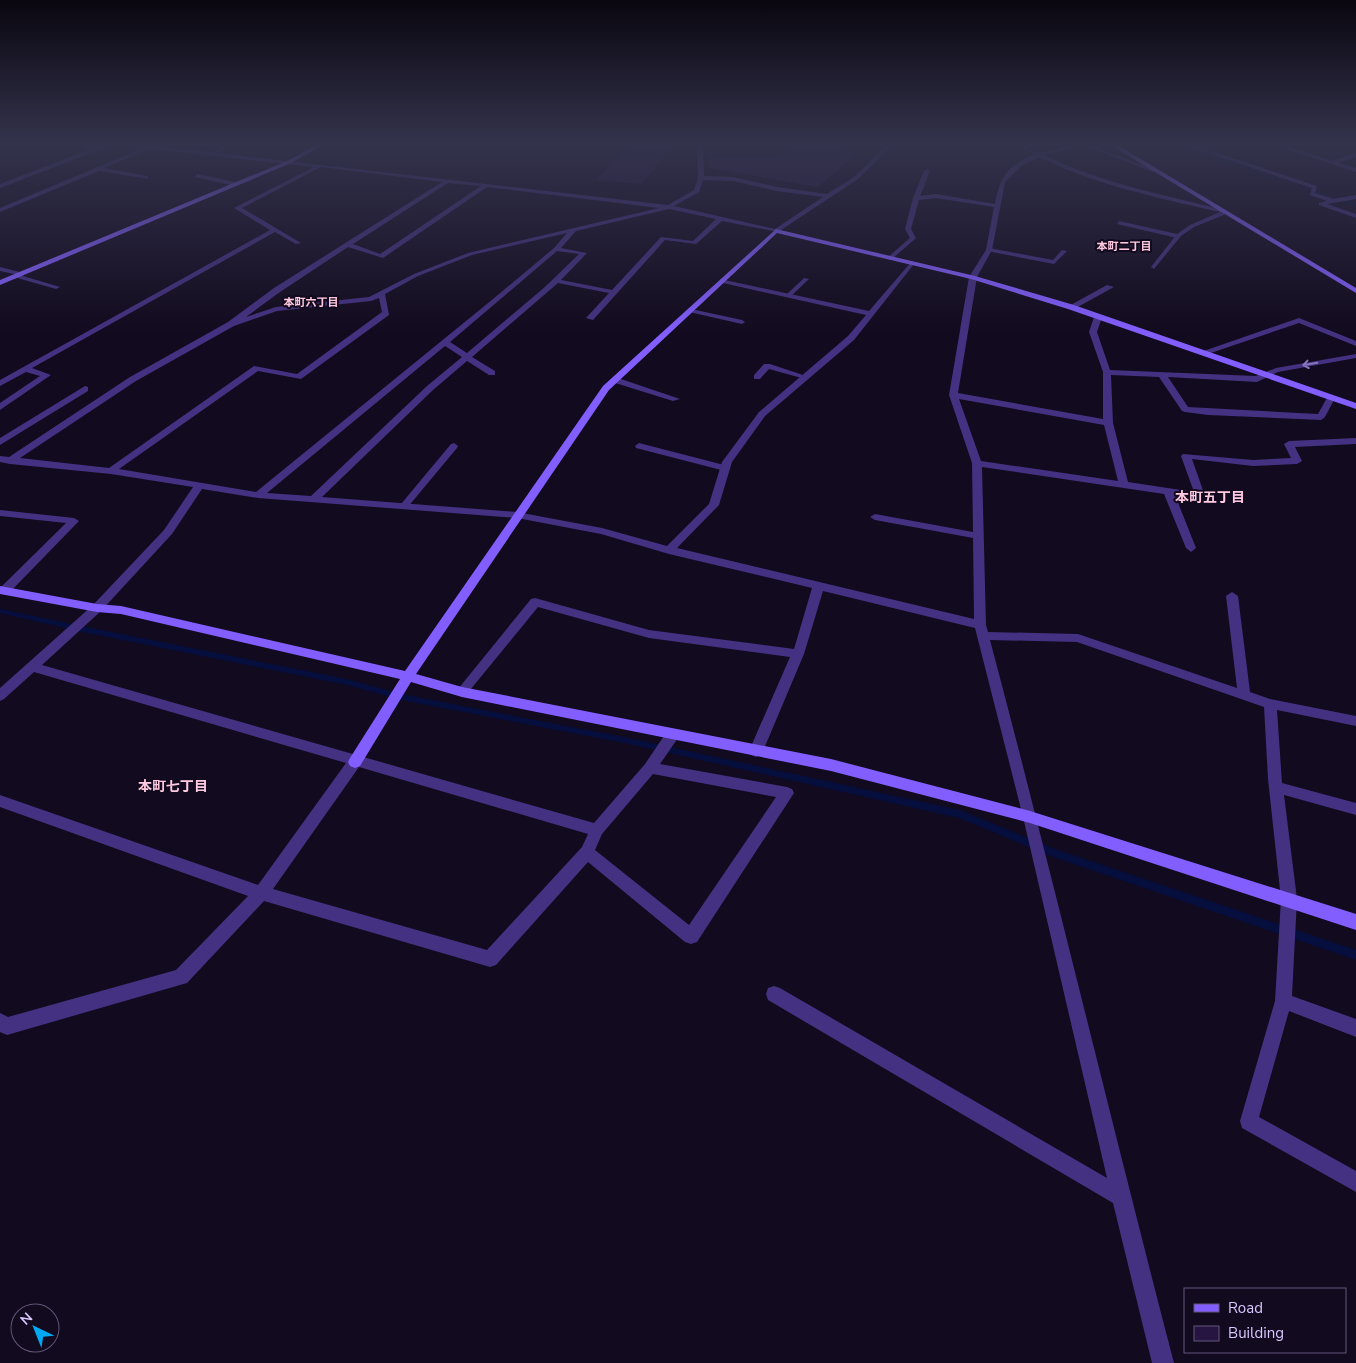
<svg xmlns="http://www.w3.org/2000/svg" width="1356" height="1363" viewBox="0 0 1356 1363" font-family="'Nunito Sans','Noto Sans JP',sans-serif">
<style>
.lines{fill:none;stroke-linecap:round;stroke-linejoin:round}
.stream{fill:#050e3c;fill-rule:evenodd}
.building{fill:#261540}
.lane{fill:#443181;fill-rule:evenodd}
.street{fill:#443181;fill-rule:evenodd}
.secondary{fill:#835eff;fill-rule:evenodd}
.oneway{stroke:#8774ba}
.labels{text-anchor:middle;stroke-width:4;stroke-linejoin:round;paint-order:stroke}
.far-neighbourhood-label{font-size:11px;font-weight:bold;fill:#ffc9e0;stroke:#120a1e}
.neighbourhood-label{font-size:14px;font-weight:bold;fill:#ffc9e0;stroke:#120a1e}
</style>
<rect width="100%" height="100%" fill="#120a1e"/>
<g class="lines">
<path class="stream" d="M1171 143H1175L1356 204V206Z
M0 609 82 626 347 679 401 694 629 738 960 810 1055 849 1356 950V960L1053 857 959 818 629 744 401 700 347 685 82 632 0 613Z"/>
</g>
<path class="building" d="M630 143H676L641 184 596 180Z
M796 143 861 150 818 187 709 168 710 157H780Z"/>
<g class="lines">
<path class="lane" d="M1078 143H1085L1158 171 1153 172Z
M1119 221 1177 234 1180 236 1177 238 1117 224Z
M989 248 1053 260 1062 250 1067 251 1054 264 987 251V249Z
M804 278 809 279 790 297H786V295Z
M691 309 742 320 745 322 742 324 689 312V310Z
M764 364H770L809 377 805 379 769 369 760 379H754V375Z
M454 443 458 446 457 448 407 508H401V504L451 444Z
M639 443 728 466 729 468 725 471 636 448 635 446Z"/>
<path class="street" d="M106 143H127L212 152 229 143H236L218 153 668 205 694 190 698 178 697 143H703L704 176 733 177 777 187 827 194 854 177 889 143H895L858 179 778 232 722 221 696 244 665 240 593 320 586 318 609 293 558 283 472 357 495 371V375H489L467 361 433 390 322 497 517 512 602 528 667 546 709 504 722 462 759 412 848 336 866 315 723 283H720V279L869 311 912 261 914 262V264L854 340 765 416 732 462 719 505 677 548 974 619 973 538 875 520 870 517 875 514 973 532 972 463 949 395 969 277 986 250 994 207 936 198 919 200 911 229 916 238 892 259H888V257L910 238 905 229 913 198 924 171 927 169 930 171 920 196 936 194 995 204C1000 176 1007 166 1035 154L1011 143C1022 143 1033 153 1042 152 1058 150 1073 143 1090 143L1044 155C1101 183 1164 195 1225 210L1224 215 1194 227 1181 236 1154 269 1151 267 1177 234 1190 225 1220 212C1159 198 1095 185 1039 157L1021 166 1005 182 992 250 977 277 958 393 1103 419V372L1089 332 1094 317 1098 315 1102 317 1097 332 1110 370 1256 376 1276 368 1356 354V358L1278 372 1257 382 1168 377 1188 407 1318 414 1328 396H1334L1335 398 1325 417 1321 420 1208 415 1185 412 1182 411 1159 377 1111 375 1113 423 1128 482 1194 492 1181 456 1183 454 1253 460 1291 458 1284 444 1289 441 1356 438V444L1295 447 1302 461 1297 464 1253 466 1192 459 1205 496 1200 499 1175 495 1196 548 1191 552 1186 548 1164 494 982 467 986 625 988 632 1078 634 1237 688 1226 596 1232 592 1238 596 1250 692 1270 699 1356 716V726L1277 710 1282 783 1356 803V815L1284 795 1297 899 1292 996 1356 1019V1037L1289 1011 1259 1117 1356 1171V1192L1242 1128 1240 1121 1275 1001 1281 899 1268 779 1264 707 1077 642 990 640C1054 881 1111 1122 1174 1363H1152L1113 1203 768 1000 766 994 768 988 774 986 780 988 1107 1178 1023 817 975 628 823 591 804 654 763 751 761 755 756 757 751 755 749 751 790 657 649 638 538 607 466 695H458L456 692 458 689 531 599 535 598 649 630 794 649 812 588 669 554 601 534 517 518 258 498 202 489 172 534 101 611 42 665 594 823 645 764 668 730 673 729 678 730 680 734 678 738 660 764 787 787 792 789 794 793 697 942 691 944 685 942 588 862 496 965 490 967 264 901 187 983 7 1035 0 1032V1013L8 1017 176 970 248 896 0 807V795L258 885 346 763 34 672 4 699 0 701V688L93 605 164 530 193 487 111 474 10 464 0 462V456L9 457 130 377 228 322 274 288 442 182 321 167 242 208 301 243 296 244 275 232 32 368 51 375 0 410V403L40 376 26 372 0 386V380L270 230 234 208 314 167 150 149 104 168 147 176 149 179 99 171 0 212V208L143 148 112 145 0 188V184ZM703 180 733 181 777 191 823 197 775 229 674 206 699 192ZM448 183 481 186 380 254 353 244ZM487 187 659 208 468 253 414 274 369 297 276 307 246 317 280 292 348 247 383 258ZM669 209 716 219 693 241 661 237 612 290 561 280 587 253 561 248 576 231ZM567 233 554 248 493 299 256 492 119 469 258 371 301 379 389 315 385 294 418 276 472 255ZM557 251 579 254 546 286 467 353 450 342ZM379 298 382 312 297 374 254 366 109 468 20 458 136 381 234 326 277 311 371 301ZM445 346 462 357 427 386 311 496 267 493ZM959 399 1104 425 1118 481 981 461ZM359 767 588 834 582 847 487 950 273 889ZM653 774 776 797 689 925 595 850 602 834Z
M1178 143H1187L1317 186 1315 193 1333 199 1356 195V199L1327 204 1356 214V218L1319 205V203L1327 201 1310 195 1312 188Z
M1268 143H1277L1332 161 1356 153V157L1338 163 1356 168V172Z
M197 174 235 182 238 184 235 186 195 177Z
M0 267 24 273 23 276 60 287 56 289 14 277V274L0 271Z
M1107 285 1114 287 1074 309 1067 307Z
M1299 318 1356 341V346L1299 323 1205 355 1198 353Z
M612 378H618L680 399 673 401 612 382Z
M85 386 88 387V391L0 445V438Z
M0 510 74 518 79 521 9 593H1V587L66 523 0 516Z"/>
<path class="secondary" d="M320 143H327L291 163 0 285V280L287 161Z
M1107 143H1114L1356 288V293Z
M776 229 975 276 1074 305 1356 403V409L1068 309 971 279 777 233 609 390 416 674 462 687 831 759 1030 811 1356 914V930L1030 823 831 771 462 697 411 682 360 766 355 768 350 766 348 762 350 758 400 679 121 614 97 612 0 594V586L97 604 121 606 405 671 603 386Z"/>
</g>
<defs><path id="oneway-shaft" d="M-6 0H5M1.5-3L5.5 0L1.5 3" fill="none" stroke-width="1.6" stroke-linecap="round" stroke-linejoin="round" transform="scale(1.25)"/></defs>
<use class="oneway" href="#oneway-shaft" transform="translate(1310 364) rotate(170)"/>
<linearGradient id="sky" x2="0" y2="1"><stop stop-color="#0a0610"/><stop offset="0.43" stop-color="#33334c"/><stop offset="1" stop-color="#33334c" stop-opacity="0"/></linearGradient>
<rect width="1356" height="334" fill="url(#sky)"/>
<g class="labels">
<g class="far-neighbourhood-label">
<text x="1124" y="250">本町二丁目</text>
<text x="311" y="306">本町六丁目</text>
</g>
<g class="neighbourhood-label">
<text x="1210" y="502">本町五丁目</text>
<text x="173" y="791">本町七丁目</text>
</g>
</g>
<rect x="1184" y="1288" width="162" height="65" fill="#120a1e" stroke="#625678"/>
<rect x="1194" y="1304" width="25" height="8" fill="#835eff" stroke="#625678"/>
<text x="1228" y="1313" font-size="15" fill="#d9c7ff">Road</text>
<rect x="1194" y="1326" width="25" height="15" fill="#261540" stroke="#625678"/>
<text x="1228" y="1338" font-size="15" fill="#d9c7ff">Building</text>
<g transform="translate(35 1328) rotate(317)"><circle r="24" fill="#120a1e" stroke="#625678"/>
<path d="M0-4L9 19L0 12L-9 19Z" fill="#00a8f2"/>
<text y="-8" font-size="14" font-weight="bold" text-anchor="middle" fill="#d9c7ff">N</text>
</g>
</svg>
